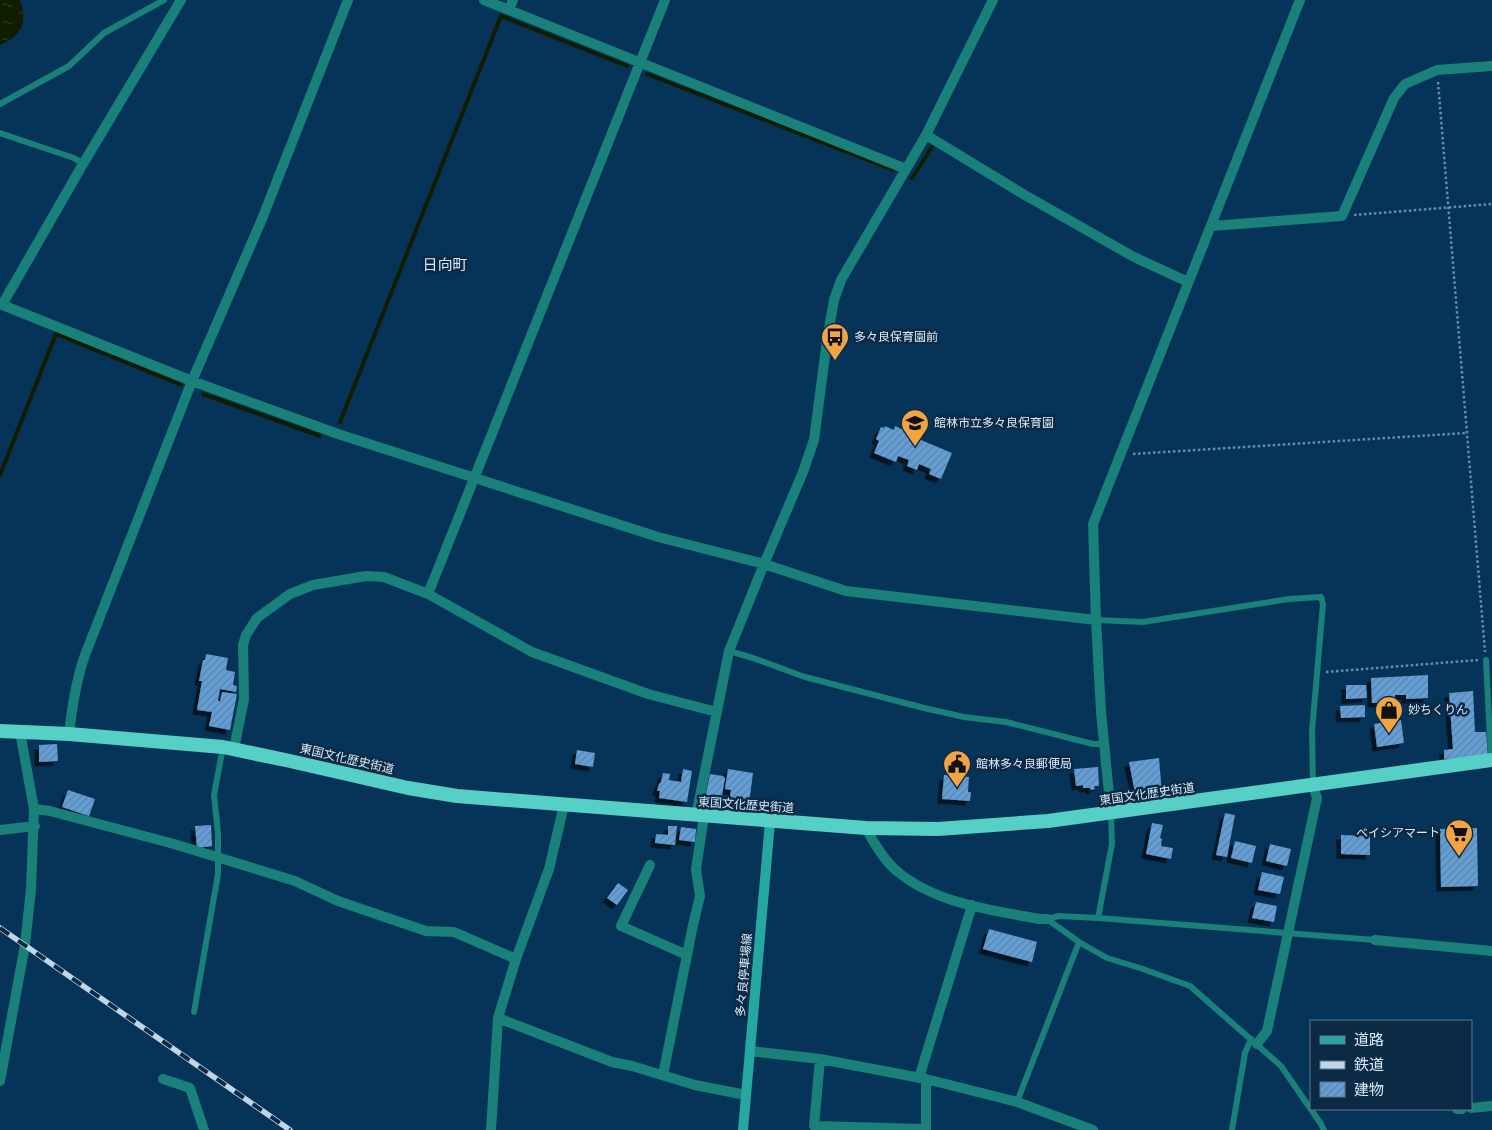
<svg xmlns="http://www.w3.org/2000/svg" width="1492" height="1130" viewBox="0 0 1492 1130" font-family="'Asap Condensed','Noto Sans JP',sans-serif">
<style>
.water{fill:url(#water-ripples)}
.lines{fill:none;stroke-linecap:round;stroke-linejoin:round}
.stream{stroke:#111d00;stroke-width:4}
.building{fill:url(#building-hatch);filter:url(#shadow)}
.path{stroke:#6b8ba6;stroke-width:2.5;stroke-dasharray:2.5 2.5;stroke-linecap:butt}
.service{stroke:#1a807a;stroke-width:6}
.minor{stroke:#1a807a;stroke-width:10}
.secondary{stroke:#26a79f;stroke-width:10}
.trunk{stroke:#56cfc6;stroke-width:14}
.rail-casing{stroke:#c1d5e9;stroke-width:5.5}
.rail{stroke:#0c2a44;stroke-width:4;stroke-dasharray:11;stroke-linecap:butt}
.labels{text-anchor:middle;stroke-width:5;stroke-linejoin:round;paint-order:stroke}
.poi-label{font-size:12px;fill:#d9eafb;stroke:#0c2a44;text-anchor:start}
.street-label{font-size:12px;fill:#d9eafb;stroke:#0c2a44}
.quarter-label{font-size:15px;fill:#d9eafb;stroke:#0c2a44}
</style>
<defs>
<pattern id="water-ripples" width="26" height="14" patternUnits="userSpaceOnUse" patternTransform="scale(1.25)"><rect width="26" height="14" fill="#111d00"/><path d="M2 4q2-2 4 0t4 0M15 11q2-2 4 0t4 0" fill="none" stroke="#333e26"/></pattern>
<pattern id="building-hatch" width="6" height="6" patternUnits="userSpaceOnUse" patternTransform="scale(1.25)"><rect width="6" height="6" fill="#659ed4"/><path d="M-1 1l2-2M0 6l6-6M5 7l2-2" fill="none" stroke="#5a84ab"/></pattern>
<filter id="shadow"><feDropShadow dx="-4.5" dy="4.5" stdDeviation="0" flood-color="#0009"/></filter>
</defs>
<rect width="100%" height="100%" fill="#063458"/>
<path class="water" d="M0 0H20C28 23 22 36 0 45Z"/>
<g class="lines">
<path class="stream" d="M647 74 893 170
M912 178 932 147
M203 394 320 436
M340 422 501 16 627 66
M0 475 56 334 181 385"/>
</g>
<path class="building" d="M885 426 894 430 895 426 910 433 909 435 952 453 941 479 929 474 931 469 919 464 917 470 907 466 909 460 898 456 896 462 874 453 879 441 876 439 881 427 884 428Z
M206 654 228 658 226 670 235 672 233 685 237 686 236 692 220 689 218 701H220L222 692 237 694 230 730 209 726 212 712 197 710 202 681H199L203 660H205Z
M1428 675V698L1406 699V695H1395V699L1387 700V703H1372L1371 678Z
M1346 685H1366L1367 698 1346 699Z
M1473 691 1475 732H1486L1488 757 1444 759V750L1453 749 1449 693Z
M1365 705V717L1341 718 1340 706Z
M1401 720 1404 743 1377 747 1374 724Z
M57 744 58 761 39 762V745Z
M577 750 595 753 593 767 575 764Z
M1159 758 1162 794 1136 798 1129 762Z
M1098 767 1099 786H1094L1095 789 1091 790 1090 788H1083V785L1076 786 1074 769Z
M683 769 692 771 687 802 659 798 660 791H657L659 784 661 782 663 773 670 774 669 780 681 782Z
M728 769 753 773 749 804 729 801 731 790 725 789Z
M710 774 723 776 725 778 720 807 704 804Z
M944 775 969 777 968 792H971L970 801 942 799Z
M68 790 95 799 89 816 62 807Z
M1225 813 1235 815 1227 857 1216 855Z
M1152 823 1163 825 1160 838 1162 839 1161 846 1173 848 1171 859 1146 854Z
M211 825 212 846 197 848 195 826Z
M668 826H677L675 845 655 843 656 834 668 835Z
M681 827 696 829 695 842 679 840Z
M1477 828 1478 886 1441 887 1440 829Z
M1341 835 1370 836V855L1341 854Z
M1235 841 1256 846 1252 863 1231 858Z
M1270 844 1291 849 1287 866 1266 861Z
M1262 872 1284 877 1280 894 1258 890Z
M618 883 628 890 617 905 607 898Z
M1256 902 1277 906 1274 922 1252 918Z
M989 929 1037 942 1032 962 983 949Z"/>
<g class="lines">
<path class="path" d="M1438 82 1485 652
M1354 215 1492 204
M1133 454 1466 433
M1326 672 1478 660"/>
<path class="service" d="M0 104 69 66 104 33 164 0
M0 133 74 158 83 164
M1096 620 1143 622 1289 599 1321 597 1323 604 1312 731 1313 785
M729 651 753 658 805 677 924 708 964 717 1006 722 1093 744H1104
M1486 660 1491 760
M1098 918 1112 844 1111 814
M1047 919 1079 942 1107 958 1140 968 1190 986 1281 1066 1321 1124 1324 1130
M1047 919 1059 916 1098 918 1375 940
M194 1012 218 874V833L214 795 223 747
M1017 1102 1079 942
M1232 1130 1245 1053 1251 1039"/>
<path class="minor" d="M484 0 906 169
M509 10 513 0
M926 135 1023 194 1134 257 1188 282
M1212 226 1342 216 1394 98 1405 84 1437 70 1492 66
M0 304 192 381 338 434 658 537 764 564 846 591 1096 620
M2 305 83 164 181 0
M428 594 665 0
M69 734C72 707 76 680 85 655L192 381 262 219 348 0
M234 749 244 699 243 645 246 635 257 618 290 594 313 585 366 576 384 577 428 594 532 652 648 694 717 712
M34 809 50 811 174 844 295 881 338 901 426 931 454 932 516 959
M1111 814 1101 712 1096 620 1093 524 1300 0
M696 816 729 651 764 564 803 472 814 440 827 340 834 300 841 280 926 135 993 0
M866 828C873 842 886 863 898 872 937 904 992 910 1039 919H1047
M0 830 35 826
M650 865 621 926 687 955
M1375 940 1492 951
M498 1018 612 1062 632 1066 695 1085 746 1095
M1257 1044 1267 1031 1317 798 1313 786
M750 1051 820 1059 926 1079 1017 1102 1093 1130
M820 1059 814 1126 926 1129
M663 1075 693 925 700 896 696 869 704 816
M919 1078 972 905
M163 1079 190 1088 204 1130
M0 1081 25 945 31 889 34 809 20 732
M1471 1108 1492 1106
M1457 1109H1462
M491 1130 498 1018 516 959 549 869 564 805
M926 1130V1079"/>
<path class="secondary" d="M743 1130 770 822"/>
<path class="trunk" d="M0 731 69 734 223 747 290 761 408 788 457 796 866 828 938 829 1048 821 1492 760"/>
<g class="rail-casing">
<path id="rail" d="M0 928 290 1130"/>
</g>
<use href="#rail" class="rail"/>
</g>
<defs>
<g id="bus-pin" transform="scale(1.4375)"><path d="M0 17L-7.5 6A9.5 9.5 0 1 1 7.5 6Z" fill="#f3a442" stroke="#0c2a44"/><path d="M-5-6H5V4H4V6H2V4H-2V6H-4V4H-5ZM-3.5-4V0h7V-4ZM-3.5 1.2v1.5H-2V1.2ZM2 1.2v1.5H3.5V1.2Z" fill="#111"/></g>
<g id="school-pin" transform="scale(1.4375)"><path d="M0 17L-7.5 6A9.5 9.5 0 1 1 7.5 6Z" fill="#f3a442" stroke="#0c2a44"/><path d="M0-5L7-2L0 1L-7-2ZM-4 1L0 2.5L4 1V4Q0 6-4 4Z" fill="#111"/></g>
<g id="shop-pin" transform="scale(1.4375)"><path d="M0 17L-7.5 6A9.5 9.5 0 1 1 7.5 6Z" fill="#f3a442" stroke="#0c2a44"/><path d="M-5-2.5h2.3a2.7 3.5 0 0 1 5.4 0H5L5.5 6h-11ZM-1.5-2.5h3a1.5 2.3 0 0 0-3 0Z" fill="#111"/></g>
<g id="civic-pin" transform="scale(1.4375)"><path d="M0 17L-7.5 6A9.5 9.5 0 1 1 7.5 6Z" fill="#f3a442" stroke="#0c2a44"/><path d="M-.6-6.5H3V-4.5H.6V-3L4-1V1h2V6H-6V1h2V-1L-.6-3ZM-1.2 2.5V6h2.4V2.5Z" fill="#111"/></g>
<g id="supermarket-pin" transform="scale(1.4375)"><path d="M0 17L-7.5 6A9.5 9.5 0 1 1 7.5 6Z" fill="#f3a442" stroke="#0c2a44"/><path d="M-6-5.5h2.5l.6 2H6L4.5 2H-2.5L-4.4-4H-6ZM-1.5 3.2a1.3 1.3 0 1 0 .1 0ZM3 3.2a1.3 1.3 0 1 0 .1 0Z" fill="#111"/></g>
</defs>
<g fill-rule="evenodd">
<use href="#bus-pin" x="835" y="337"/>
<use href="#school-pin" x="915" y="423"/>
<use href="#shop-pin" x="1389" y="710"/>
<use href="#civic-pin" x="957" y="764"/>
<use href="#supermarket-pin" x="1459" y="833"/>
</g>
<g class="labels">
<g class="poi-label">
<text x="854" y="341">多々良保育園前</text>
<text x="934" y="427">館林市立多々良保育園</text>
<text x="1408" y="714">妙ちくりん</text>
<text x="976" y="768">館林多々良郵便局</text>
<text x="1440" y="837" text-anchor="end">ベイシアマート</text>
</g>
<g class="street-label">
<text transform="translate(347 759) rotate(13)" y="4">東国文化歴史街道</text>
<text transform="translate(1147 794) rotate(-8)" y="4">東国文化歴史街道</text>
<text transform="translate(746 805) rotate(4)" y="4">東国文化歴史街道</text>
<text transform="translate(744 975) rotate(-85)" y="4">多々良停車場線</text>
</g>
<g class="quarter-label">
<text x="445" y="270">日向町</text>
</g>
</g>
<rect x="1310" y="1020" width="162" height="90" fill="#0c2a44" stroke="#5e778d"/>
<rect x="1320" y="1036" width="25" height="8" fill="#26a79f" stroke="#5e778d"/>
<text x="1354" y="1045" font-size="15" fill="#d9eafb">道路</text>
<rect x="1320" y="1061" width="25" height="8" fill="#c1d5e9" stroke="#5e778d"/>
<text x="1354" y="1070" font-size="15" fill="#d9eafb">鉄道</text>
<rect x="1320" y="1082" width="25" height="15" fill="url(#building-hatch)" stroke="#5e778d"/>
<text x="1354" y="1095" font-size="15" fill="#d9eafb">建物</text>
</svg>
